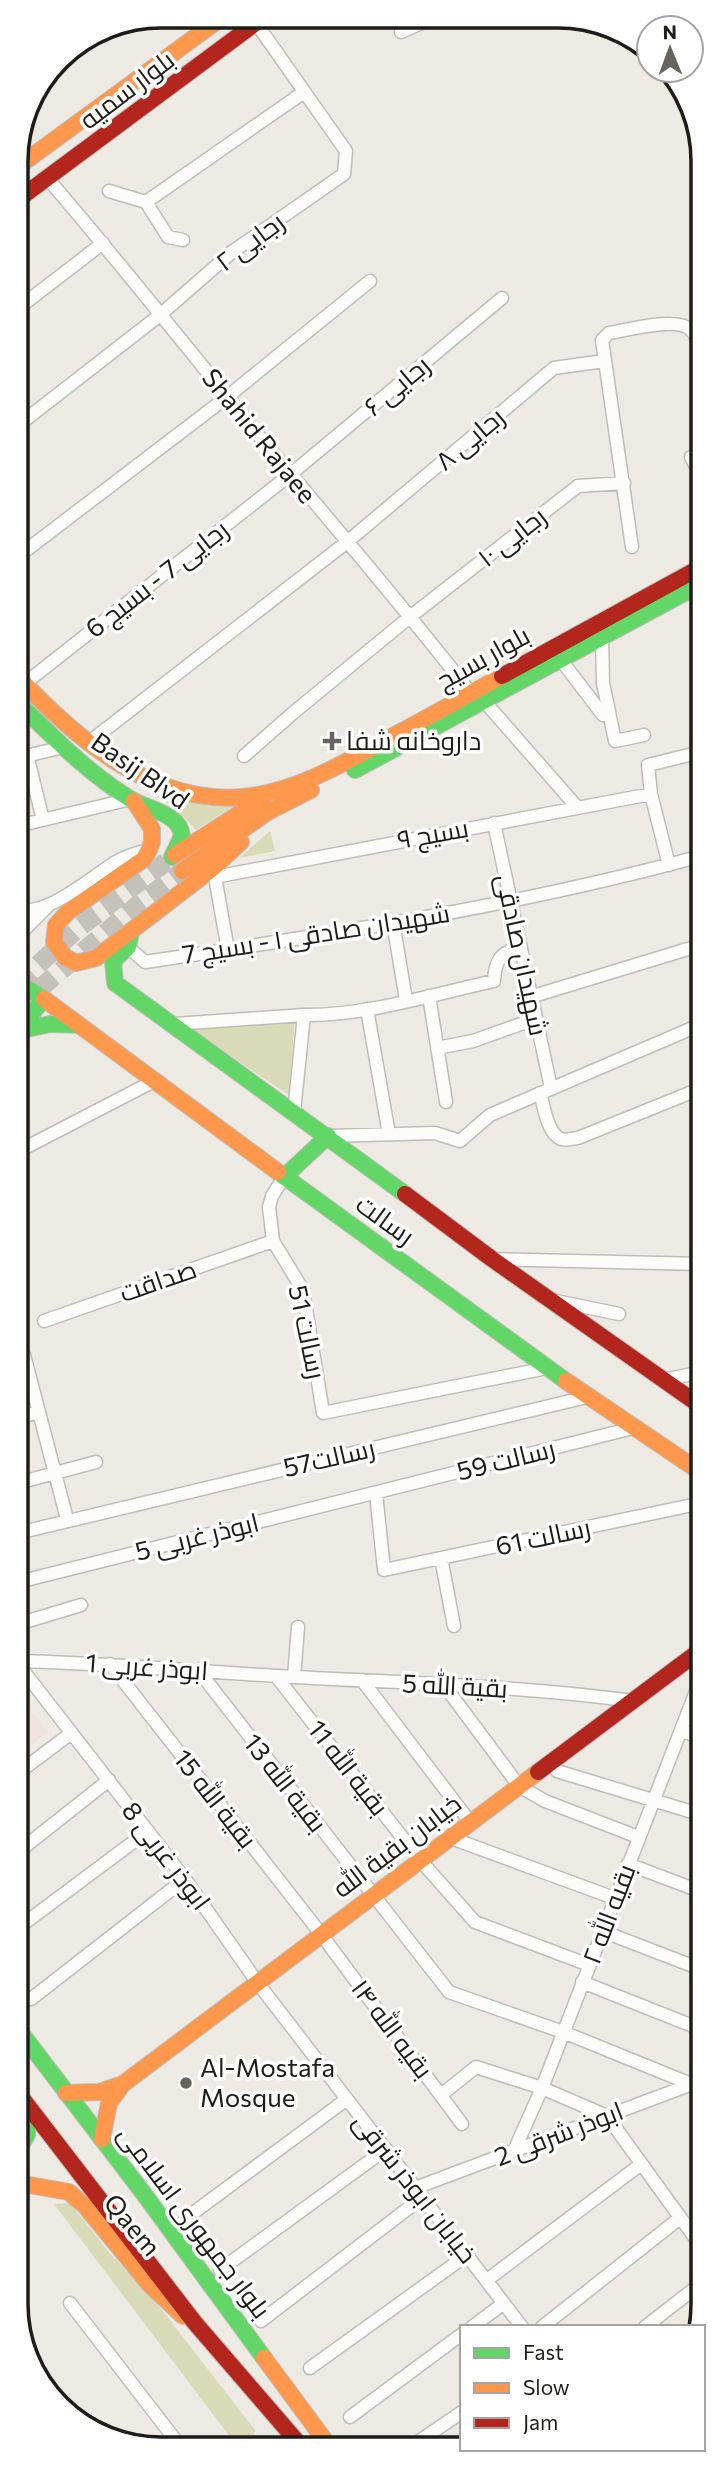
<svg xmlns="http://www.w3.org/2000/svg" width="719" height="2465" viewBox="0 0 719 2465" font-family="Commissioner,Cairo,sans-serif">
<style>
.medical{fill:#f2e2de}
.green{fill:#d8dab8}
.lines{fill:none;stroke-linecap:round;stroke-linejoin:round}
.primary-tunnel{stroke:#c3c1b9;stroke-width:19;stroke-dasharray:19 10;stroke-linecap:butt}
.street-casing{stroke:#bfbdb8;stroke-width:15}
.fast-casing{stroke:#bfbdb8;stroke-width:18}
.slow-casing{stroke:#bfbdb8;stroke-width:18}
.jam-casing{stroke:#bfbdb8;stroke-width:18}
.street{stroke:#fcfcfb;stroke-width:12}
.fast{stroke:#63d668;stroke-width:16}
.slow{stroke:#ff974d;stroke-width:16}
.jam{stroke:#b3261e;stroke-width:16}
.poi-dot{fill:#65645e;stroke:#fff;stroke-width:2.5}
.labels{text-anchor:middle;stroke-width:7;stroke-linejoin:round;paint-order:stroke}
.street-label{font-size:26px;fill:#1d1c17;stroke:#fff}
.poi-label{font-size:26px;fill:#1d1c17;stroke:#fff;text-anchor:start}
.rim{fill:none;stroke:#1d1c17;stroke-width:3.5}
</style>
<rect width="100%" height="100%" fill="#eceae2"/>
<path class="medical" d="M18 1695 48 1732 18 1755Z"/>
<path class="green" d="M134 779 208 806 232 807 196 830 179 812Z
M270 831 275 851 239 858Z
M295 1020 289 1095 192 1030Z
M70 2203 108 2251 158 2305 255 2430 252 2438 242 2446H237L54 2204Z"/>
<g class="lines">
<path class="primary-tunnel" d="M17 984 77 929 172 857
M17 1008 139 904 182 871"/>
<g class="street-casing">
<path id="street" d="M401 32 433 18
M48 179C122 265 192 354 264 442 333 525 404 607 470 692
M109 191 146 202 304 92
M146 202 168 237 183 240
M16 310 103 243
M16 427 160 315 232 252 344 174 346 151 256 23
M691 457 701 476
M632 547 602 340 609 333C628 330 677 316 691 330 698 337 699 347 701 356
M16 558 227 397 370 281
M602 637 603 683 615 741 644 735
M561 660 603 715 609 711
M24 684 291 474 502 298
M484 701 577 807
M88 743 347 542 554 368 604 361
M27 755 43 820
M244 756 293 713 411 616 578 486 624 483
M17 758 64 747
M494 823 551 1088
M17 826 131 799
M669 865 651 794 648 765 701 752
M17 909C46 918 91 877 116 862 125 856 137 853 147 850
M393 922 406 1000
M17 937 48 906
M128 947 145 962C332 934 519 906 701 856
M228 950 215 877 651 794
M429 996 446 1102
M530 997 701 945
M367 1009 389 1134
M304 1015C364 1016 435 994 494 981 495 961 500 953 519 947
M175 1024 304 1015 294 1112
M437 1048 473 1041 535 1019
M540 1093C544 1106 547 1133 561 1139 566 1141 574 1138 578 1138L702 1088
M328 1136 435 1133 460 1141 490 1115 702 1024
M17 1152 154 1081
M284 1177 272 1196 269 1207 273 1241 303 1290 323 1413 547 1368
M492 1259 702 1264
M556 1301 619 1314
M44 1321 273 1241
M24 1355 67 1519
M663 1380 702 1372
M17 1418 39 1412
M18 1483 96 1462
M376 1493 384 1570 702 1503
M18 1533 591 1396
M441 1558 454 1626
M18 1582 637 1427
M18 1624 81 1605
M18 1661C105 1663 191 1671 278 1676 396 1683 515 1685 633 1701
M18 1664 185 1879 257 1982 522 2327
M110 1664 321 1934 462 2124
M198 1670 449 1992 563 2032 691 2084
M276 1676 420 1860 475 1922 589 1965
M294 1677 298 1627
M362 1680 470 1822
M444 1685 519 1786 545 1801 638 1837
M682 1731 702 1738
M557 1771 702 1815
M18 1773 70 1734
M451 1838 614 1898
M18 1852 109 1780
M628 1864 702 1892
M18 1928 148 1831
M602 1931 703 1970
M582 1982 703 2030
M31 1999 185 1879
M441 2095 476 2067 542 2088 607 2116 703 2249
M514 2151 542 2088 702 1676
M415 2188 703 2080
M185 2219 347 2099
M220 2270 386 2149
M487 2280 640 2165
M70 2303 180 2446
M261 2321 423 2197
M472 2327 504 2303
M542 2327 680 2218
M645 2327 703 2282
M310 2368 467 2255
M350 2417 462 2334
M412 2446 462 2412"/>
</g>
<g class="fast-casing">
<path id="fast" d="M17 702C53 737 89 774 132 800 149 810 180 813 182 836L172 857
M355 770 701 584
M131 932 128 947 113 961 115 983 405 1194
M17 982 44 999 17 1031
M17 1031 50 1024 78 1025
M278 1172 566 1381
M284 1177 328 1136
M18 2029 144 2194 264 2358
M18 2150 27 2135V2105"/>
</g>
<g class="slow-casing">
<path id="slow" d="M16 168 224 16
M17 676C75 738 152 805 243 797 297 792 348 761 395 735 431 716 466 696 502 676
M134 801 152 829V842L149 850 144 859 68 912 56 925 54 942 65 957 76 963 96 958 213 868 241 842
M175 855 262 799
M182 871 268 812 311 790
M44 999 278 1172
M566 1381 702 1473
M66 2093 99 2092 123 2084
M102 2139 109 2103 123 2084 538 1772
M18 2183 69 2192 85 2206 150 2285 183 2316
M264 2358 329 2446"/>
</g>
<g class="jam-casing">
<path id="jam" d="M16 201 265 16
M502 676 701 567
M405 1194 492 1259 702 1407
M538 1772 702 1649
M18 2093 195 2323 301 2446"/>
</g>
<use href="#street" class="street"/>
<use href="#fast" class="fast"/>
<use href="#slow" class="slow"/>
<use href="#jam" class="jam"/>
</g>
<g class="poi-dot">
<path d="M328.5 730.5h7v7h7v7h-7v7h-7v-7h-7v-7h7z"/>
<circle cx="186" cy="2083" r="7"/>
</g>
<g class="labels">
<g class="street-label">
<text transform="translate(127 90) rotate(-37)" y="9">بلوار سمیه</text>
<text transform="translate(250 242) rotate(-37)" y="9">رجایی ۲</text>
<text transform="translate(397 386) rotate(-40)" y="9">رجایی ۶</text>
<text transform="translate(259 436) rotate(51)" y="9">Shahid Rajaee</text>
<text transform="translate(470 439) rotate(-40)" y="9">رجایی ۸</text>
<text transform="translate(512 537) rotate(-38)" y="9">رجایی ۱۰</text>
<text transform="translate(157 579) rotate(-38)" y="9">رجایی 7 - بسیج 6</text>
<text transform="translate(483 658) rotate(-29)" y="9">بلوار بسیج</text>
<text transform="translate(140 771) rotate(35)" y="9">Basij Blvd</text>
<text transform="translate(433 834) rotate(-10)" y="9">بسیج ۹</text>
<text transform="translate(316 934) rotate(-9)" y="9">شهیدان صادقی ۱ - بسیج 7</text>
<text transform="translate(522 955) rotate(78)" y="9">شهیدان صادقی</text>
<text transform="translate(385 1220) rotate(36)" y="9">رسالت</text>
<text transform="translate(158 1281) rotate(-19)" y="9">صداقت</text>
<text transform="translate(307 1332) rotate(78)" y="9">رسالت 51</text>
<text transform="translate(329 1458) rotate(-13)" y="9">رسالت57</text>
<text transform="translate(506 1460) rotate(-14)" y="9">رسالت 59</text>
<text transform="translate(197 1537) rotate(-14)" y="9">ابوذر غربی 5</text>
<text transform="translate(543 1537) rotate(-12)" y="9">رسالت 61</text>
<text transform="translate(147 1667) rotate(4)" y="9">ابوذر غربی 1</text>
<text transform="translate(455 1686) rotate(3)" y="9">بقیة الله 5</text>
<text transform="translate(348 1768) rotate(52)" y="9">بقیة الله 11</text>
<text transform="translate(285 1783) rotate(52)" y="9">بقیة الله 13</text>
<text transform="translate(215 1799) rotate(52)" y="9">بقیة الله 15</text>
<text transform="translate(397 1846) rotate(-37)" y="9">خیابان بقیة الله</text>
<text transform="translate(166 1856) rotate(53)" y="9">ابوذر غربی 8</text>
<text transform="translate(609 1914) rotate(-69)" y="9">بقیه الله ۲</text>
<text transform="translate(392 2029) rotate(53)" y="9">بقیه الله ۱۴</text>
<text transform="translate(559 2134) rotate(-21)" y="9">ابوذر شرقی 2</text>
<text transform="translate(415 2188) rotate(52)" y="9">خیابان ابوذر شرقی</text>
<text transform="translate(194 2222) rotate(53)" y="9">بلوار جمهوری اسلامی</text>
<text transform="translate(132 2225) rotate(50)" y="9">Qaem</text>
</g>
<g class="poi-label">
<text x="346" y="750">داروخانه شفا</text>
<text x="200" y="2077">Al-Mostafa<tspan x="200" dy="30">Mosque</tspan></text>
</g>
</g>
<path d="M0 0H719V2465H0ZM161 28H558A133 133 0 0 1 691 161V2304A133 133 0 0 1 558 2437H161A133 133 0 0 1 28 2304V161A133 133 0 0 1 161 28Z" fill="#fff" fill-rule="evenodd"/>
<path class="rim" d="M161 28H558A133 133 0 0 1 691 161V2304A133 133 0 0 1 558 2437H161A133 133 0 0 1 28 2304V161A133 133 0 0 1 161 28Z"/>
<rect x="460" y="2325" width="245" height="126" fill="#ffffff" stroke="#a5a4a2" stroke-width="2"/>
<rect x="474" y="2348" width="35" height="10" fill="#63d668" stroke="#a5a4a2" stroke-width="2"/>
<text x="523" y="2360" font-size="21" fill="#1d1c17">Fast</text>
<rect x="474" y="2383" width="35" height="10" fill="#ff974d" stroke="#a5a4a2" stroke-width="2"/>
<text x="523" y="2395" font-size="21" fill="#1d1c17">Slow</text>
<rect x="474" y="2418" width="35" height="10" fill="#b3261e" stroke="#a5a4a2" stroke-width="2"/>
<text x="523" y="2430" font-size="21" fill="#1d1c17">Jam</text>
<g transform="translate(670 49) rotate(359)"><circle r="33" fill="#ffffff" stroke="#a5a4a2" stroke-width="2"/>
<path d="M0-5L12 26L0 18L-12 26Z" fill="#65645e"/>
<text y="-10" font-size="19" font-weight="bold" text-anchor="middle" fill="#1d1c17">N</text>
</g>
</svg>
